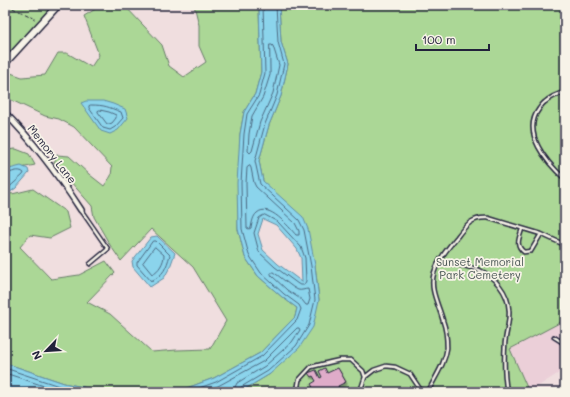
<svg xmlns="http://www.w3.org/2000/svg" width="570" height="397" viewBox="0 0 570 397" font-family="Mali,sans-serif">
<style>
.built{fill:#ebcfd8}
.green{fill:#abd796;stroke:#667c68}
.water{fill:#8bd4ec;stroke:#618da5;fill-rule:evenodd}
.lines{fill:none;stroke-linecap:round;stroke-linejoin:round}
.shore{stroke:#4c6982;stroke-width:1}
.building{fill:#dfacc9;stroke:#22223b;filter:url(#shadow)}
.service-casing{stroke:#22223b;stroke-width:5.5}
.minor-casing{stroke:#22223b;stroke-width:8}
.tertiary-casing{stroke:#22223b;stroke-width:9}
.path{stroke:#22223b;stroke-width:1;stroke-dasharray:4 3;stroke-linecap:butt}
.service{stroke:#f7f3e8;stroke-width:2.5}
.minor{stroke:#f7f3e8;stroke-width:5}
.tertiary{stroke:#f7f3e8;stroke-width:6}
.labels{text-anchor:middle;stroke-width:3.5;stroke-linejoin:round;paint-order:stroke}
.street-label{font-size:11px;fill:#22223b;stroke:#f7f3e8}
.park-label{font-size:11px;fill:#4b5856;stroke:#f7f3e8}
</style>
<defs>
<filter id="shadow"><feDropShadow dx="1.5" dy="2.5" stdDeviation="0" flood-color="#0004"/></filter>
</defs>
<rect width="100%" height="100%" fill="#f0dedf"/>
<filter id="ink" filterUnits="userSpaceOnUse"><feTurbulence type="fractalNoise" baseFrequency=".025" numOctaves="2"/><feDisplacementMap in="SourceGraphic" scale="8" xChannelSelector="R" yChannelSelector="G"/><feConvolveMatrix kernelMatrix="1 2 1 2 8 2 1 2 1" color-interpolation-filters="sRGB"/></filter>
<g filter="url(#ink)">
<path class="built" d="M564 319 565 320V369L529 392 510 349Z"/>
<path class="green" d="M5 5H59L5 64Z
M102 5H124L162 45 169 66 184 77 206 62 199 46V25L194 5H260L259 8 261 72 255 94 244 112 240 134 238 229 245 257 258 276 282 297 297 308 295 317 260 353 214 378 176 392H106L64 383 8 364 5 365V191L12 194 33 189 66 212 70 228 50 238 30 235 20 247 51 279 79 275 106 261 115 273 87 302 110 314 152 352 177 350 210 349 226 321 193 267 151 229 121 261 110 245 94 217 92 206 54 163 57 155 69 156 90 175 104 186 111 176 112 167 74 127 59 119 45 116 5 97V71L22 77 45 75 58 53H67L91 67 99 55 84 16Z
M279 5H565V320L510 349 529 392H240L270 374 319 300 315 265 281 199 263 181 259 161 269 125 281 96 288 64 281 42Z
M16 149 29 154 35 165 21 168 5 173V150Z"/>
<path class="water" d="M260 5H279L281 42 288 64 281 96 269 125 259 161 263 181 303 217 308 229 315 265 319 300 313 327 299 348 270 374 240 392H176L214 378 260 353 295 317 297 308 282 297 258 276 245 257 238 229 237 183 240 134 244 112 255 94 261 72 259 8ZM263 219 276 225 297 249 301 258 302 282 278 264 263 250 258 234Z
M86 101H103L113 104 125 109 128 118 118 130 110 134 101 131 81 103Z
M21 166 28 169 29 173 16 188 6 195 5 194V170Z
M157 236 175 253 170 267 164 278 150 287 133 267 132 261 151 237Z
M8 364 64 383 106 392H5V365Z"/>
<g class="lines">
<path class="shore" d="M270 45H272L273 46 279 65 273 93 260 122 252 151 250 153 248 151 249 134 252 116 263 97 270 75Z
M91 105C105 105 108 107 121 112L123 118 115 127 110 130 103 128 89 108V106Z
M100 110 109 112 116 115V118L112 123 109 124H107L98 112V111Z
M250 166 251 168 254 183 256 187 295 223 299 231V235H296C289 227 269 202 257 213 253 216 252 223 251 228L249 229 247 228 246 183 247 168Z
M5 174C11 173 19 168 24 173L23 175 5 191
M265 215 278 222 301 247 305 258 306 281 304 285H301L298 284 275 267 259 252 254 233 259 218 262 216Z
M153 241H156L170 255C166 268 164 275 151 281L137 265V263Z
M155 247 164 255C164 262 159 271 152 274L143 263Z
M273 272C281 277 291 287 298 290 301 291 305 289 308 289L310 299 308 305H306L302 300 287 290 272 276 271 274Z
M5 368 62 387 86 392
M5 373 62 392
M188 392 216 382 262 356 297 320 301 309 299 305 284 294 261 273 249 255 242 229 241 183 244 134 247 114 259 95 265 73 263 5
M203 392 218 386 264 361 297 328H299L300 330 292 342 265 366 237 383 235 387 234 392
M239 392V389L241 387 268 371 296 346 309 325 315 300 311 266 304 230 299 220 260 184 255 161 265 124 277 95 284 64 278 42 276 5"/>
</g>
<path class="building" d="M325 368 327 373 338 368 346 382 338 386 340 391 338 392H314L315 391 311 384 316 381 313 376 311 377 308 373 316 370 320 378 322 377 319 371Z"/>
<g class="lines">
<g class="service-casing">
<path id="service" d="M565 92C558 94 551 97 545 102 543 103 541 106 539 109 521 133 547 163 565 179
M81 210 108 249 90 264
M522 229C519 239 515 245 524 252L531 251 541 234
M440 261C451 264 469 266 479 270 495 277 508 292 509 310 510 321 506 332 505 343 504 359 504 376 507 392
M554 337 565 344
M365 377 374 370 386 366 395 367 410 374 422 392
M297 392 299 380 311 367 331 362 340 360H351L363 371 365 377 360 392
M428 392C435 377 445 364 447 348 447 339 446 329 443 321 439 305 429 290 434 273 438 260 448 248 457 237 466 225 472 217 488 218L541 234 565 245
M469 392C476 389 483 390 490 392"/>
</g>
<g class="minor-casing">
<path id="minor" d="M5 113C34 142 59 176 81 210"/>
</g>
<g class="tertiary-casing">
<path id="tertiary" d="M5 63 58 5"/>
</g>
<path class="path" d="M6 5 32 17 37 21"/>
<use href="#service" class="service"/>
<use href="#minor" class="minor"/>
<use href="#tertiary" class="tertiary"/>
</g>
</g>
<g class="labels">
<g class="street-label">
<text transform="translate(52 154) rotate(52)" y="4">Memory Lane</text>
</g>
<g class="park-label">
<text x="480" y="266">Sunset Memorial<tspan x="480" dy="13">Park Cemetery</tspan></text>
</g>
</g>
<rect width="570" height="397" fill="none" stroke="#f7f3e8" stroke-width="20"/>
<rect x="10" y="10" width="550" height="377" fill="none" stroke="#22223b" stroke-width="1.5" filter="url(#ink)"/>
<g transform="translate(46 351) rotate(245)" stroke="#f7f3e8" stroke-width="3" paint-order="stroke">
<path d="M0-3L7 15L0 10L-7 15Z" fill="#22223b"/>
<text y="-6" font-size="11" font-weight="bold" text-anchor="middle" fill="#22223b">N</text>
</g>
<path d="M416 44v6h73v-6" fill="none" stroke="#22223b" stroke-width="2"/>
<text x="422" y="44" font-size="12" fill="#22223b" stroke="#f7f3e8" stroke-width="3" paint-order="stroke">100 m</text>
</svg>
